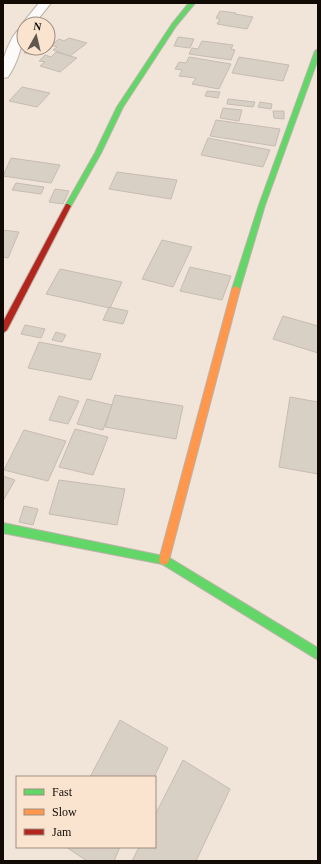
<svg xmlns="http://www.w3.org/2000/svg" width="321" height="864" viewBox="0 0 321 864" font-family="Georgia,serif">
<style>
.building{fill:#d8cfc5;stroke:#c6bcb3}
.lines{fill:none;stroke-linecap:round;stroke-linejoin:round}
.street-casing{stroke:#bcb3aa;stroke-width:2}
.fast-casing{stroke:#bcb3aa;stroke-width:2}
.slow-casing{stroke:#bcb3aa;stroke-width:2}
.jam-casing{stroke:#bcb3aa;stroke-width:2}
.street{fill:#fdfbf9;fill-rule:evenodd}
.fast{fill:#63d668;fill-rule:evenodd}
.slow{fill:#ff974d;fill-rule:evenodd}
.jam{fill:#b3261e;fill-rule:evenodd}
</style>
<rect width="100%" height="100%" fill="#f1e5d9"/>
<path class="building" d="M220 11 236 13 235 14 253 17 247 29 217 24 220 19 216 18Z
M178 37 194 39 190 48 174 46Z
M69 38 87 43 70 56 53 50 57 47 51 45 59 39 64 41Z
M202 41 233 45 231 49 235 50 231 60 189 54 192 48 198 49Z
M26 48H36L34 54 24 53Z
M56 52 77 58 60 72 40 66 45 62 39 61 45 55 51 57Z
M189 57 231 64 219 89 192 84 196 78 179 76 182 70 175 69 179 62 186 63Z
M239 57 289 65 283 81 232 73Z
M22 87 50 93 37 107 9 101Z
M207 91 220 92 218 98 205 96Z
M228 99 255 102 253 107 227 104Z
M260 102 272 104 271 109 258 107Z
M223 108 242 110 239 121 220 118Z
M273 111H284V119L274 118Z
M216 120 280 129 275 146 210 136Z
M208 138 270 150 263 167 201 155Z
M11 158 60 165 51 183 3 176Z
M117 172 177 180 171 199 109 189Z
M16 183 44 187 41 194 12 190Z
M55 189 69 191 63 204 49 202Z
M3 230 19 232 8 258 3 257Z
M162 240 192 247 173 287 142 279Z
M190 267 231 276 222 300 180 291Z
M60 269 122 282 110 308 46 294Z
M109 307 128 311 123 324 103 320Z
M283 316 318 326V353L273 339Z
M25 325 45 329 41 338 21 334Z
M56 332 66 335 62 342 52 340Z
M39 342 101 354 91 380 28 368Z
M115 395 183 406 176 439 105 427Z
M59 396 79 401 68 424 49 420Z
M290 397 318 402V474L279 467Z
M87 399 112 405 103 430 77 424Z
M75 429 108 437 93 475 59 467Z
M24 430 66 441 48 481 4 470Z
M3 476 15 480 3 501Z
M59 480 125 489 117 525 49 514Z
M24 506 38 509 33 525 19 522Z
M120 720 168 748 154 777H90Z
M183 760 230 789 196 861H132L139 847H155V815Z
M66 847H120L114 861H87Z"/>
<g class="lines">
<g class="street-casing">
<path id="street" d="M39 3H51L34 24H24C24 42 18 62 8 77L3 78C3 73 2 67 3 62 5 52 14 29 24 26L22 24Z"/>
</g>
<g class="fast-casing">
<path id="fast" d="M189 3H195L176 26 123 107 101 153 71 206 68 208H66L65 206 95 153 117 107 172 24Z
M318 49V59L265 205 240 289 239 291H233L232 289 259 205 315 51Z
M3 523 168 557 318 648V660L162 564 3 533Z"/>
</g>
<g class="slow-casing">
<path id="slow" d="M236 286 240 289 169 560 168 563 164 565 160 563 159 560 232 289Z"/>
</g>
<g class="jam-casing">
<path id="jam" d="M66 204H68L71 206 7 330 3 333V322Z"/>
</g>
<use href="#street" class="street"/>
<use href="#fast" class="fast"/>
<use href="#slow" class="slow"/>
<use href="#jam" class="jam"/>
</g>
<rect width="321" height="864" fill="none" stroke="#120b05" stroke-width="8"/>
<rect x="16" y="776" width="140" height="72" fill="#fbe4cf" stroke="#9e8d7e"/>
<rect x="24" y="789" width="20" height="6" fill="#63d668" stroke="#9e8d7e"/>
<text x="52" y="796" font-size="12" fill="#120b05">Fast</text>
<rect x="24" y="809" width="20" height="6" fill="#ff974d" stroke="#9e8d7e"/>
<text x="52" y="816" font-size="12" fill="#120b05">Slow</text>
<rect x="24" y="829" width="20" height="6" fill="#b3261e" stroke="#9e8d7e"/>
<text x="52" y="836" font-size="12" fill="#120b05">Jam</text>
<g transform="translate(36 36) rotate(8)"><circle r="19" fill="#fbe4cf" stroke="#9e8d7e"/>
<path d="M0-3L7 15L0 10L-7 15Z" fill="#60574f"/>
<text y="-6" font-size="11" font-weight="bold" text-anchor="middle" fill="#120b05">N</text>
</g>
</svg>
